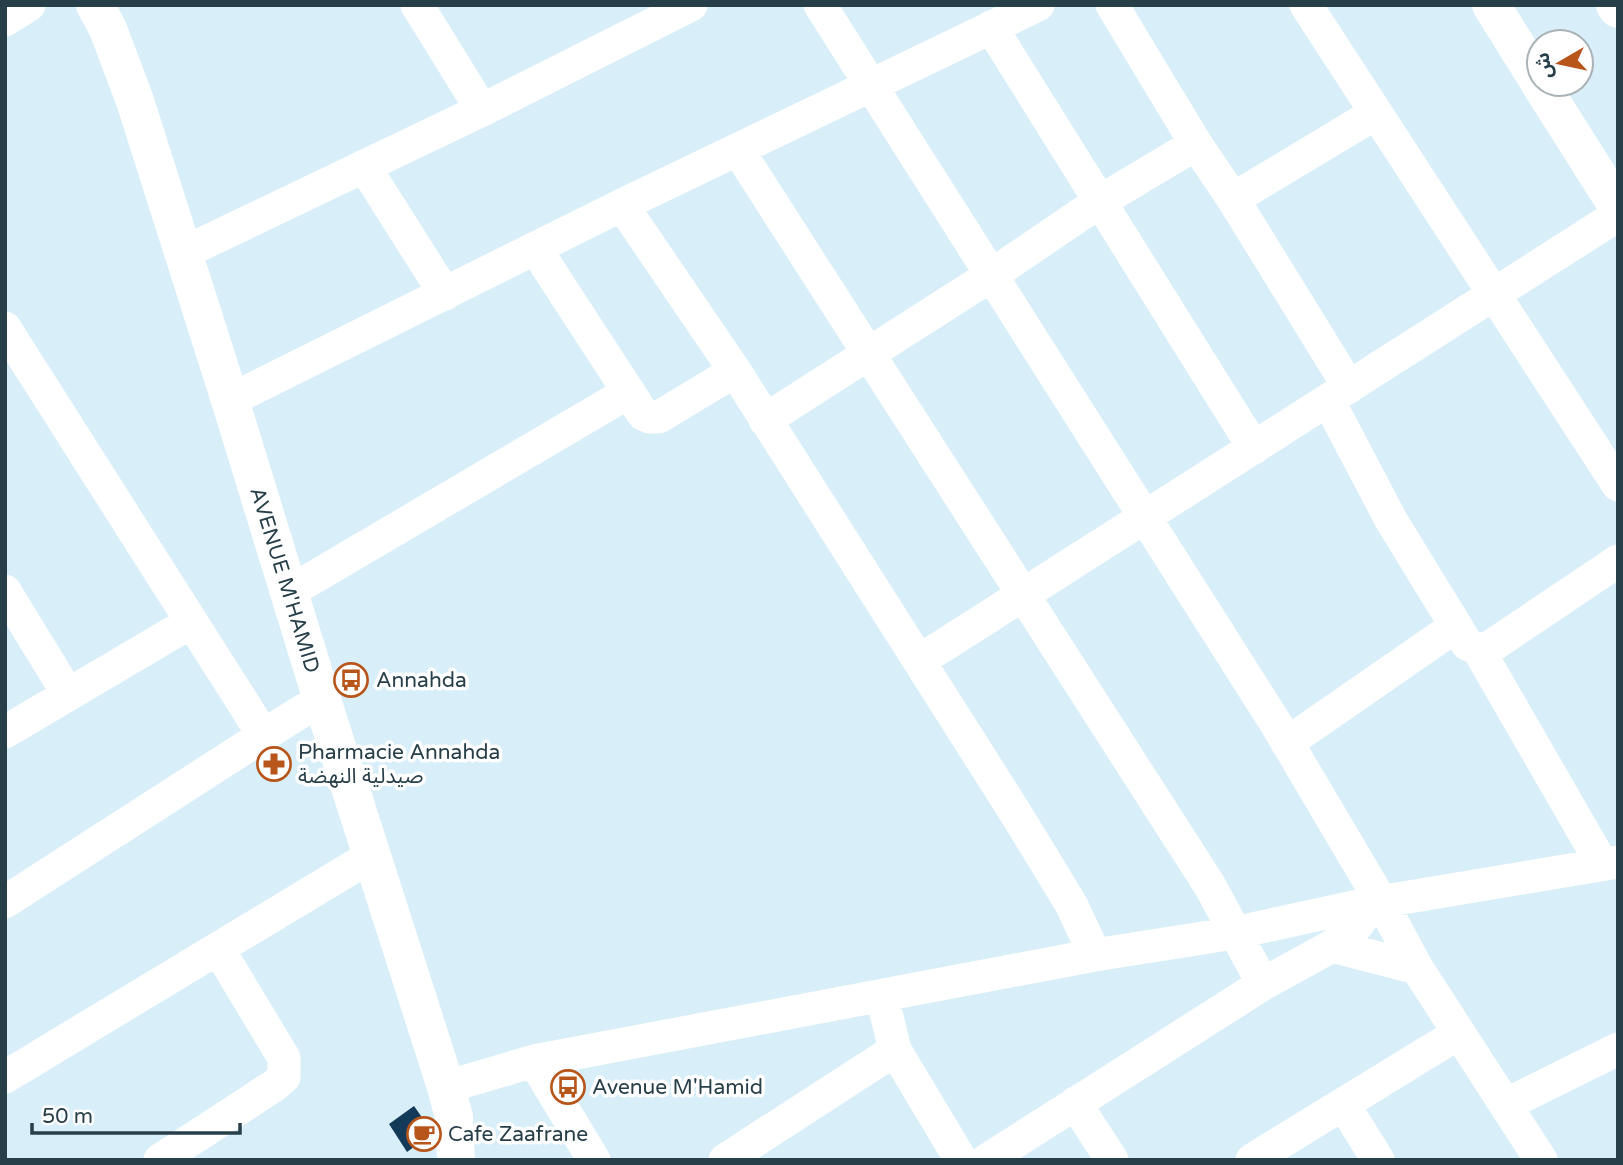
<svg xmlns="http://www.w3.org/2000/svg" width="1623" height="1165" viewBox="0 0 1623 1165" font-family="'Varela Round','Noto Sans Arabic',sans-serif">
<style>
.building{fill:#143a59}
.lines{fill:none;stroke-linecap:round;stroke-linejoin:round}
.street{stroke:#fff;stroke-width:33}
.secondary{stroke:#fff;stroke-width:38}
.labels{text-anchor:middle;stroke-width:7;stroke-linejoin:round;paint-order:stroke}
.street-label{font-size:21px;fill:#273f49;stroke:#fff}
.poi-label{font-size:21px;fill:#273f49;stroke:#fff;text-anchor:start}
</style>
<rect width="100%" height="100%" fill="#d8eef8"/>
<path class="building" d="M414 1106 433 1133 407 1152 389 1124Z"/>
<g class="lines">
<path class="street" d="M417 5 482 110
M820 5 1278 727 1382 903 1417 968 1541 1160
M1306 5 1618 485
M5 20 29 5
M991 27 1254 448
M1196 144 1233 199 1376 113
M738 150 1210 886 1263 984
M364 166 445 294
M1233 199 1349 387
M622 205 735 371 1018 817 1071 904 1095 955
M535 248 643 414 650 417H659L735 371
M183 253 482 110 691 5
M5 328 264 736
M230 400 622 205 1038 5
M1328 400 1391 520 1467 644 1478 649 1490 647 1618 561
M765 420 990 276 1099 202 1196 144 1112 5
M5 591 68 694
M289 592 629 392
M1478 649 1602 864
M919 661 1618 215
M5 732 191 622
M1287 743 1456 626
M5 902 283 723 304 710 323 703
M1332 946 1417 968
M882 996 895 1050 961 1160
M534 1061 594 1160
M5 1077 373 855
M446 1087 534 1061 1095 955 1234 933 1367 904 1618 862
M1075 1103 1112 1160
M1507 1104 1618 1049
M1344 1105 1378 1160
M160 1160 275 1085 284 1077V1058L219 950
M725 1160 895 1050
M987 1160 1263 984 1332 946 1354 929 1363 917 1367 904
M1252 1160 1459 1033"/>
<path class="secondary" d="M95 5 108 29 135 101 230 400 323 703 446 1087 454 1117 456 1160
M1491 5 1539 82
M1615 5 1618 9
M1540 84 1618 207"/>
</g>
<defs>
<g id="bus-ring" transform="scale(1.75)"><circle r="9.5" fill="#fff" stroke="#b7551b" stroke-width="1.5"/><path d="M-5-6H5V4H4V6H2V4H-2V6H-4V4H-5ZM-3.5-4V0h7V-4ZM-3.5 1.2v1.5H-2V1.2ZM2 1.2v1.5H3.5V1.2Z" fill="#b7551b"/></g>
<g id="pharmacy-ring" transform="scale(1.75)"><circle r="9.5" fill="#fff" stroke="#b7551b" stroke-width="1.5"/><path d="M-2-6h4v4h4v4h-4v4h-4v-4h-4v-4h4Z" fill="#b7551b"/></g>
<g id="cafe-ring" transform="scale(1.75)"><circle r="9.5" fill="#fff" stroke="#b7551b" stroke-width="1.5"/><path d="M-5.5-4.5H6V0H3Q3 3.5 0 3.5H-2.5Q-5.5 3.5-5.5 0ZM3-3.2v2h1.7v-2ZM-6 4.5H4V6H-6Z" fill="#b7551b"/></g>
</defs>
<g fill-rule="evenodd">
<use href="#bus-ring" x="351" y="680"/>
<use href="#pharmacy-ring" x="274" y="764"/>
<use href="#bus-ring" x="568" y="1087"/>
<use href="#cafe-ring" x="424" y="1134"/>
</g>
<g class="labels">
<g class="street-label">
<text transform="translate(285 580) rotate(73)" y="7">AVENUE M'HAMID</text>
</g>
<g class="poi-label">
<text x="376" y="687">Annahda</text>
<text x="298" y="759">Pharmacie Annahda<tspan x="298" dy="24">صيدلية النهضة</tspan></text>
<text x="592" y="1094">Avenue M'Hamid</text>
<text x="448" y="1141">Cafe Zaafrane</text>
</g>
</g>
<rect width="1623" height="1165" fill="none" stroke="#273f49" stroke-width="14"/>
<g transform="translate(1560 63) rotate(261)"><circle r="33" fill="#ffffff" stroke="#a9b2b6" stroke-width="2"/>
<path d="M0-5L12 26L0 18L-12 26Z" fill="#b7551b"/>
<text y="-10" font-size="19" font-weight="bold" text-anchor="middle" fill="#273f49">ش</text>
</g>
<path d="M32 1123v10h208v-10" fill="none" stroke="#273f49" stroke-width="3.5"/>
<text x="42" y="1123" font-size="21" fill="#273f49" stroke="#ffffff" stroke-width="5" paint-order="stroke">50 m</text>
</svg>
